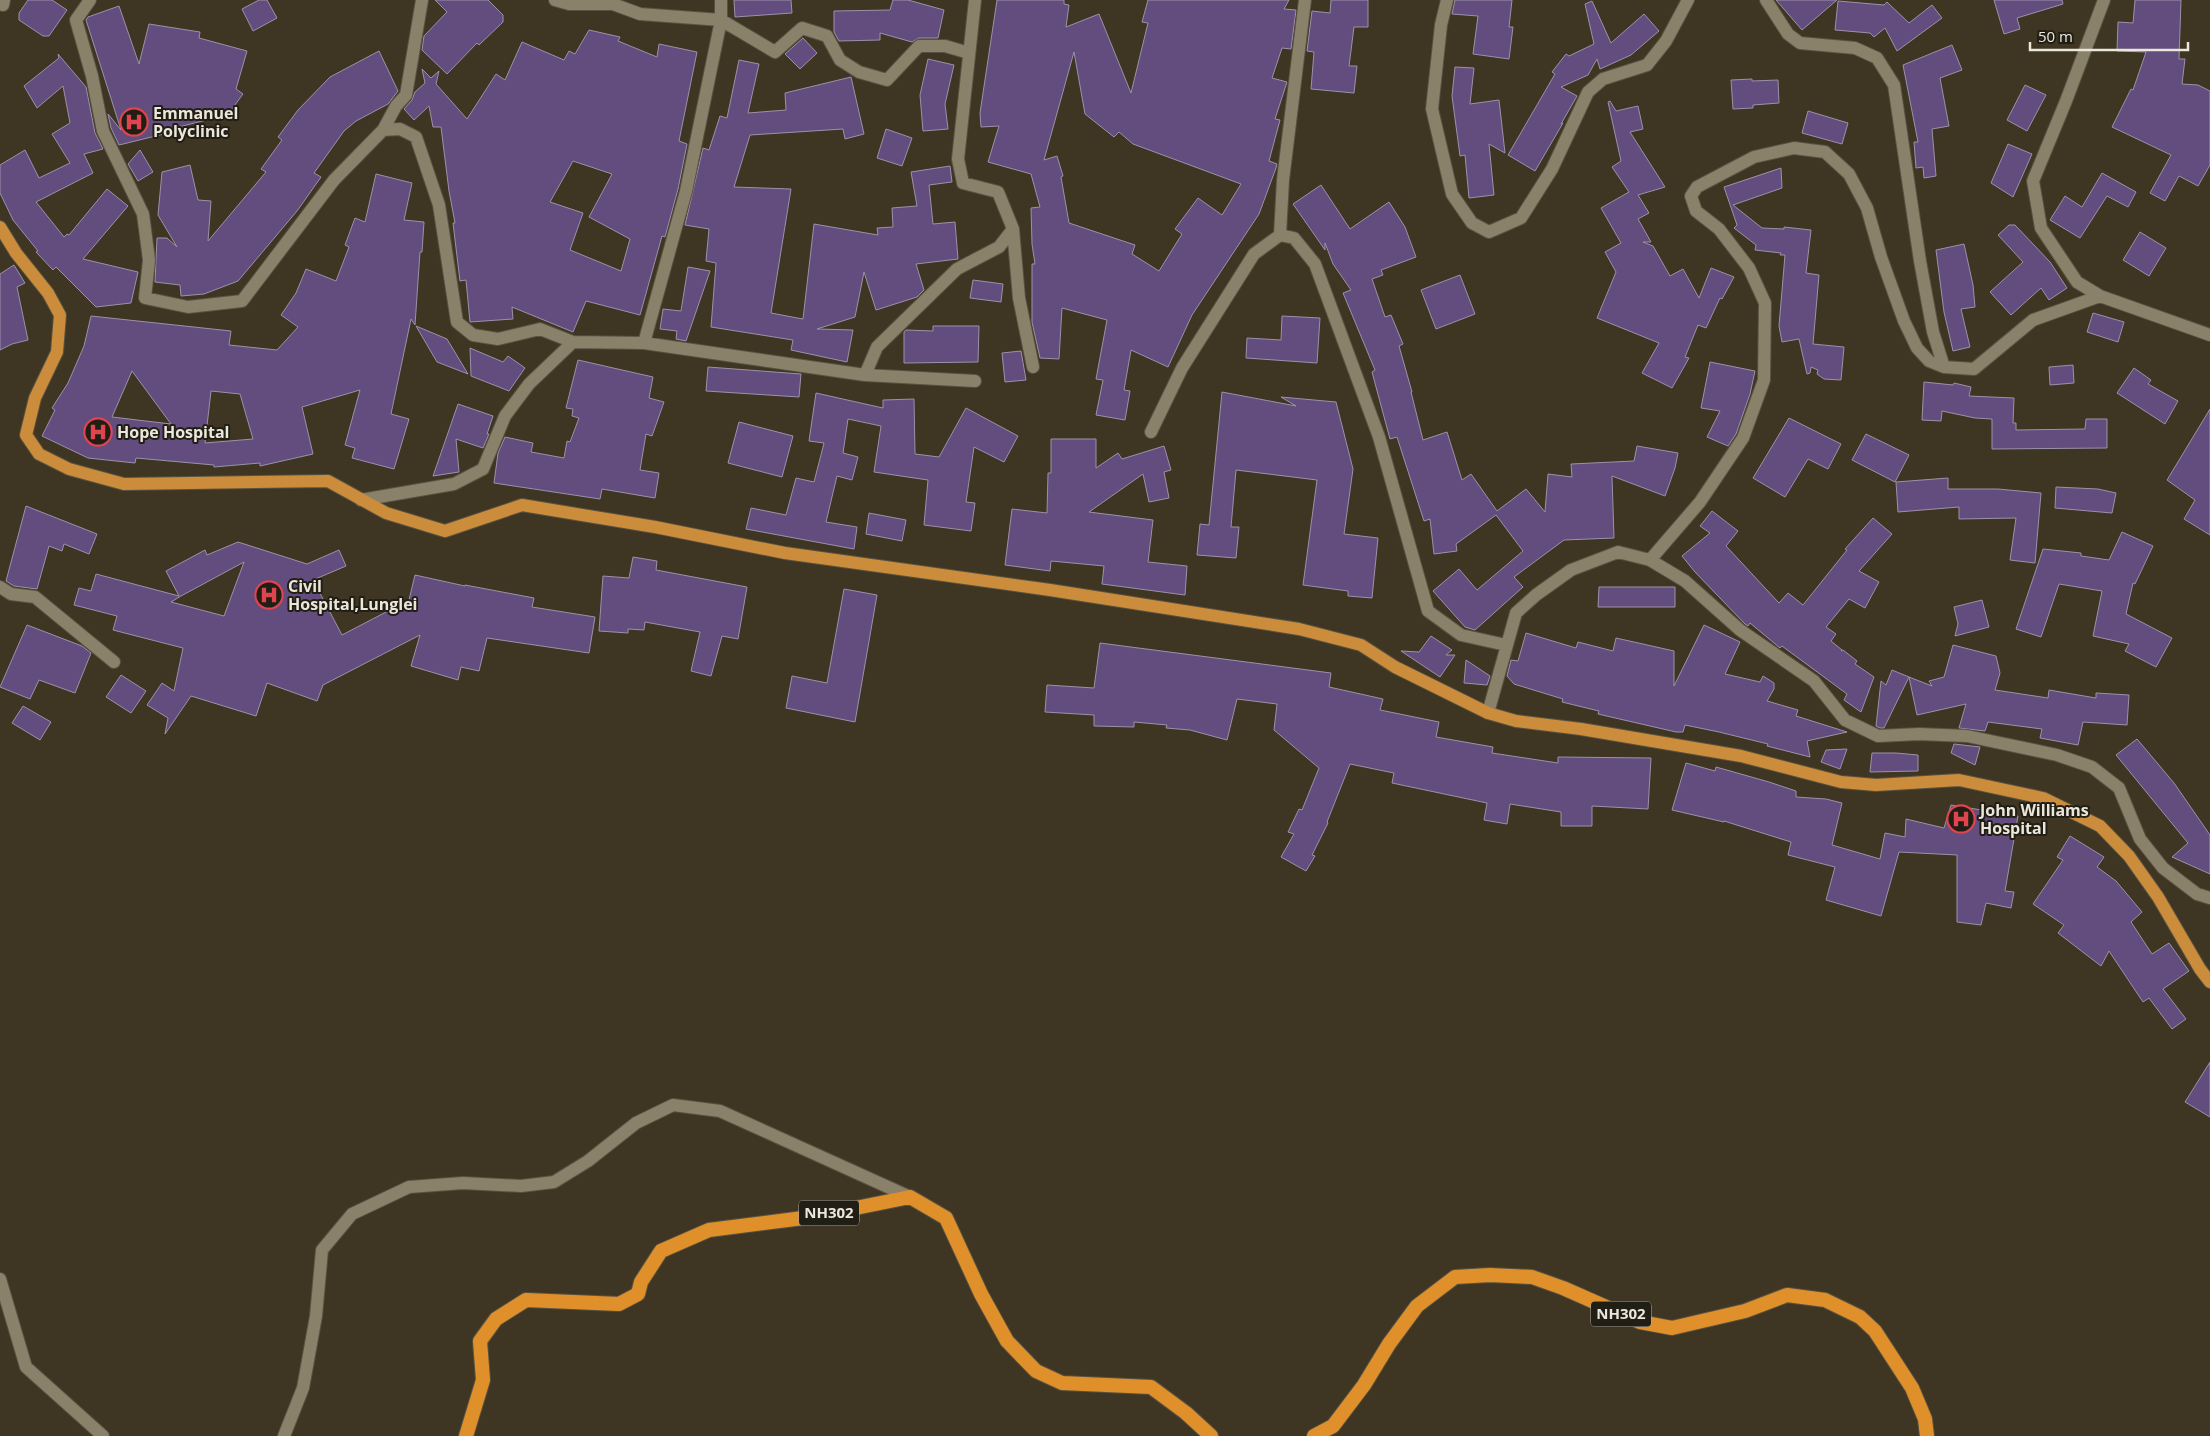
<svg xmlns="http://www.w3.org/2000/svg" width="2210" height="1436" viewBox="0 0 2210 1436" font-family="'Open Sans',sans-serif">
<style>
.building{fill:#634d7f;stroke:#9b92a9;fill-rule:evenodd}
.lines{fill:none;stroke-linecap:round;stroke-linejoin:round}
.minor-casing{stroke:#595240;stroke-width:14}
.primary-casing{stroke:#595240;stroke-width:14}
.trunk-casing{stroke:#595240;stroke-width:16}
.minor{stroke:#8a816b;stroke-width:12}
.primary{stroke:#cb8c3b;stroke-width:12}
.trunk{stroke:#e0902b;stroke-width:14}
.labels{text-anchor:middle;stroke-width:4;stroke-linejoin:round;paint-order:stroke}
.shield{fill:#211e15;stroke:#afaba0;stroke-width:1}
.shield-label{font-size:15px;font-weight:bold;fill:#ece7db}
.poi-label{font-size:16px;font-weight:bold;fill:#ece7db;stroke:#211e15;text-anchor:start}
</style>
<rect width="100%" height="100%" fill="#3e3622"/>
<path class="building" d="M28 0H52L67 10 49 36H43L19 20V13Z
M259 0H267L277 18 253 31 242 9Z
M435 0H488L503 15V22L479 45 477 43 447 74 422 50 424 36 447 12Z
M734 0H791L792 13 735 17Z
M893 0H908L944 10 938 38H919L912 42 880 33V40L839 41 834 32V11L890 10Z
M997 0H1064V4L1069 5 1066 27 1099 14 1131 93 1148 23 1142 22 1148 0H1289L1284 9 1296 10 1291 49 1282 48 1272 78 1287 82 1275 119 1280 120 1269 161 1277 164 1276 168 1259 214 1192 315 1168 367 1131 350 1124 390 1130 391 1125 420 1096 415 1103 380 1096 379 1107 320 1062 308 1059 359 1040 358 1032 322V264H1035L1032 244 1031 208 1040 207 1031 174 988 162 999 126 981 127 980 113ZM1074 52 1085 114 1114 137 1119 132 1133 144 1241 184 1222 215 1198 198 1175 229 1182 234 1159 271 1132 254 1135 245 1069 223 1061 177 1063 176 1057 156 1044 160Z
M1331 0H1368V27H1354L1349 66H1357L1354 93 1311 89 1314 52 1307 51 1312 11 1330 13Z
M1455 0H1512L1509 27H1513L1509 59 1473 54 1478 16 1452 14Z
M1776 0H1837L1802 30Z
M1994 0H2062L2063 4 2017 18 2020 29 2004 34Z
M2135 0H2181L2179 59H2185L2182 84 2198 85 2210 91V165L2198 186 2179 176 2165 201 2150 193 2171 155 2112 127 2131 89 2133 90 2146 52 2117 51 2118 22 2133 23Z
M1592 1 1611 43 1644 14 1659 31 1631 55 1600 69 1597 59 1588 75 1561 87 1577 96 1561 124 1563 123 1535 171 1508 155 1555 74 1552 72 1566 54 1569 56 1594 44 1585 4Z
M1838 1 1884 5 1887 2 1909 23 1932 5 1942 18 1897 51 1885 28 1874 37 1870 33 1835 30Z
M119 6 139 64 149 24 200 32 199 38 247 51 236 89 243 94 223 121 218 117 167 130 168 133 119 145 111 128 108 114 121 130 86 20 88 17Z
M589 30 620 37 618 41 657 57 659 44 697 52 679 141 687 144 678 189 665 237 662 236 640 315 586 301 573 332 512 307 513 319 470 322 466 280 460 281 453 223H455L449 191 441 127H433L429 106 414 120 404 109 412 100 415 92 425 83 422 69 431 78 439 71 436 84 467 119 496 74 505 80 522 42 564 60 569 51 575 54ZM573 161 612 174 589 217 630 239 621 271 570 250 583 213 550 202Z
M803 38 817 53 800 69 785 54Z
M1952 45 1962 70 1940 78 1949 126 1932 129 1936 176 1924 178 1923 167 1916 168 1914 142H1918L1903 65Z
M379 51 398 91 388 104 356 121 344 131 314 173 321 177 297 211 238 281 204 294 181 296 180 285 155 282 157 238H167L177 247 158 215 162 172 190 165 198 200 211 201 208 241 266 172 261 169 282 140 278 137 298 110 330 77Z
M58 54 86 87 95 133 103 149 84 154 93 173 36 202 64 237 67 234 69 235 107 189 128 206 83 259 138 272 131 303 96 307 56 267 53 270 36 252 38 251 13 220 0 193V165L25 150 39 178 70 163 52 134 70 123 63 86 37 108 24 86 59 58Z
M928 59 954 65 945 104 948 129 923 131 920 95Z
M739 60 759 64 748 113 786 110 785 93 851 77 864 134 845 139 843 129 750 135 734 187 791 189 771 313 803 319 814 224 878 235 877 228 893 227 892 208 917 206 911 172 950 166 952 182 929 185 933 224 955 222 958 259 916 264 924 290 917 297 876 310 864 272 855 317 817 329 853 330 847 362 791 350 793 340 711 327 716 263 706 261 709 229 685 225 703 148 709 150 720 116 727 118Z
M1455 67 1474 68 1470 104 1499 100 1505 153 1489 144 1494 195 1469 198 1465 155 1460 156 1452 96Z
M1752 79V81L1778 80 1779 103 1753 105V108L1733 109 1731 80Z
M2025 85 2046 95 2027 131 2007 120Z
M1610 101 1616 111 1638 106 1643 129 1630 132 1665 187 1638 195 1649 213 1638 219 1651 242H1643L1653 246 1670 276 1683 269 1699 298 1711 268 1734 277 1722 299 1720 298 1706 328 1698 325 1685 357 1689 358 1672 388 1642 373 1659 343 1597 318 1616 272 1605 252 1621 243 1601 208 1629 192 1612 167 1621 161 1608 102Z
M1808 111 1848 123 1842 144 1802 133Z
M886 129 912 138 902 166 877 158Z
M2008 144 2032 154 2013 197 1991 183Z
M140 150 153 172 138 181 128 164Z
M1781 168 1782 188 1733 205 1762 228 1784 229V227L1811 230 1806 273 1819 275 1813 344 1844 347 1841 380 1824 379 1817 374 1818 370 1811 367 1810 373 1807 374 1799 339 1782 342 1779 326 1785 255H1780L1781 253 1755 250 1756 245 1734 228 1737 225 1724 187Z
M2102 173 2136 192 2128 207 2107 196 2080 238 2050 220 2065 196 2082 207Z
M376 174 412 183 404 220 424 222 422 252H420L415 325 411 319 391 414 409 419 394 469 352 458 355 448 345 445 360 390 302 407 313 454 260 466V463L214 467V465L136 458 135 463 88 458 42 436 55 410 52 408 68 383 84 346 91 316 231 331 229 345 277 350 298 327 281 315 296 293 306 269 336 281 349 247 345 245 355 218 365 222ZM132 371 171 424 112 417ZM211 391 240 394 253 439 205 443Z
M1321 185 1350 229 1389 202 1405 227 1416 257 1381 270 1383 275 1372 279 1385 317 1391 315 1403 344 1399 346 1412 392H1411L1423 440 1447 432 1462 480 1471 474 1497 511 1526 489 1545 512 1548 474 1572 477 1571 464 1634 461 1637 446 1678 453 1675 468 1665 496 1612 476 1614 538 1564 540 1514 577 1523 587 1475 630 1465 627 1433 591 1459 569 1477 590 1523 551 1496 515 1456 544 1457 551 1434 554 1430 519 1424 521 1397 437 1390 439 1372 372 1375 370 1343 293 1351 290 1333 264 1325 243V250L1293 204Z
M2009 225H2015L2050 262 2067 288 2049 300 2041 288 2011 315 1990 292 2023 262 1998 235Z
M2140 232 2166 248 2149 276 2123 260Z
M1964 244 1973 285 1975 307 1961 309 1970 347 1953 351 1944 312 1936 250Z
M14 265 25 283 17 287 28 340 12 344 0 350V274Z
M688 267 710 271 686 341 676 339 677 331 660 329 663 309 681 311Z
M1460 275 1475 314 1436 329 1421 290Z
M973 280 1003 284 1001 302 970 298Z
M2093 313 2124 322 2118 342 2087 332Z
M1282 316 1320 318 1317 363 1246 358 1247 338 1281 340Z
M416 326 447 339 468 374 437 362Z
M933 326H979L978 362 904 363V332L906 330 933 331Z
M470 348 503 362 508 356 525 368 509 391 471 376Z
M1021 351 1026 380 1005 382 1002 353Z
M578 360 653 377 649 398 664 402 652 436 646 434 640 470 659 473 655 498 602 489 600 499 494 483 498 453 505 437 533 443 531 452 564 458 567 441 570 442 579 418 572 416 573 409 566 408Z
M1710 362 1755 371 1750 394 1736 434 1728 446 1707 437 1720 411 1701 408Z
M2073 365 2074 383 2050 385 2049 367Z
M708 367 801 374 799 397 706 391Z
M2134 368 2151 380 2148 384 2178 401 2165 424 2117 393Z
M1924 382 1953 385 1954 383 1971 387 1969 396 2014 398 2013 423H2016V430L2085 429 2086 419H2107V448L1992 449V419L1975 418 1942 411 1941 421 1922 420Z
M1222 392 1296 406 1281 397 1336 402 1353 469 1344 534 1378 538 1372 598 1348 596V591L1303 585 1317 480 1236 470 1231 527H1239L1236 558 1197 555 1200 524 1209 525Z
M816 393 883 408V400L914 399 915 454 939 457 966 408 1018 436 1004 462 974 447 966 502 975 503 971 531 924 525 928 480 874 472 881 426 848 419 843 453 858 457 852 480 837 476 826 522 857 527 854 549 746 529 751 508 786 515 796 478 814 482 824 443 809 441Z
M458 404 493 416 487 434H489L483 448 456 439 459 472 433 476Z
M2210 409V535L2184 519 2195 500 2167 480Z
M1789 418 1841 444 1828 469 1808 459 1785 497 1753 478Z
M739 422 793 436 782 477 728 463Z
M1866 434 1909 455 1895 482 1852 460Z
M1051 439H1096V468L1118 453 1122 459 1164 446 1171 470 1164 472 1169 498 1149 502 1143 474 1089 512 1153 520 1148 562 1187 566 1185 595 1102 584 1104 566 1051 561 1050 571 1005 565 1012 509 1047 513 1048 473H1051Z
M1948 478V489H1998L2041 493 2035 563 2010 560 2016 518 1959 519V507L1898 512 1896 482Z
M2056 487 2098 489 2116 493 2112 513 2055 508Z
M26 506 97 534 89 554 64 544 62 551 49 546 37 589 14 586 6 581Z
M1712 511 1738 531 1726 546 1779 603 1788 593 1803 605 1847 550 1845 549 1873 518 1892 534 1859 571 1879 582 1865 608 1849 599 1826 627 1836 634 1831 641 1842 650 1841 651 1843 650 1857 661 1855 664 1874 677 1861 712 1844 700 1847 694 1782 646 1780 648 1750 623 1748 626 1745 624 1695 572 1682 556 1710 533 1700 526Z
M869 513 906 520 902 541 866 534Z
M2122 532 2153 546 2135 584 2133 583 2126 614 2172 638 2156 667 2125 651 2129 644 2093 636 2102 591 2059 584 2041 637 2016 629 2043 549 2081 553V556L2109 560Z
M238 542 307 564 339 550 346 566 313 580 342 635 409 600 415 575 465 586V585L534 598 532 607 595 617 589 653 487 638 479 671 461 667 458 680 411 666 420 635 323 685 317 701 267 683 256 716 191 696 165 734 168 718 147 705 162 683 174 691 183 648 113 630 117 616 74 605 79 588 91 591 96 574 179 596 166 571 205 550 207 555ZM244 562 224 616 171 602 181 596Z
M633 557 657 561 656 570 747 587 738 639 722 636 711 676 691 671 700 632 645 622 644 630 628 629V633L599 631 603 576 629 578Z
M1599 587H1675V607H1598Z
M844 589 877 595 855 722 786 708 792 676 827 683Z
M1982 600 1989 627 1955 636 1958 624 1954 607Z
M27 625 82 646 91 653 75 693 39 680 30 699 0 687Z
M1704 625 1740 642 1725 674 1760 682 1763 676 1774 683V689L1767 701 1798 710 1796 716 1847 732 1807 741 1810 757 1767 746 1768 744 1719 732 1685 725 1683 732H1676L1598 714 1599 711 1562 702 1563 699 1514 684 1507 676 1511 660 1518 661 1526 633 1576 648 1578 642 1613 651 1616 638 1674 651V686Z
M1431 636 1452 650 1446 655H1455L1440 677 1401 651 1419 652Z
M1100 643 1331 673 1329 687 1383 699 1380 710 1439 722 1436 737 1493 747 1492 753 1558 763V757L1651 758 1648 809 1592 806V826H1561V812L1510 804 1507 824 1484 820 1487 803 1392 783 1394 773 1350 764 1327 822 1328 823 1312 855 1315 856 1306 871 1281 857 1294 834 1288 832 1299 809 1302 810 1319 768 1274 730 1277 704 1237 699 1227 740 1190 730 1166 728 1167 725 1134 722V727L1094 726V715L1045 712 1047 685 1094 688Z
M1953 645 1996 656 2000 673 1995 690 2048 698 2049 690 2096 698V693L2129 695 2127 725 2083 722 2078 745 2040 738 2042 729 1988 722 1985 731 1959 728 1966 704 1917 715 1909 677 1932 686 1929 681 1944 677Z
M1466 660 1490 676 1487 685 1464 683Z
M1892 670 1909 677 1884 728H1880L1876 726 1881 681 1886 685Z
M121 675 146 691 131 713 106 697Z
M23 706 51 722 40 740 12 723Z
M2137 739 2174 783 2210 835V874L2172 857 2188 843 2116 755Z
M1954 744 1980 747 1975 765 1951 753Z
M1847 749 1840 769 1821 762 1826 750Z
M1872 753H1896L1918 755V771L1870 772Z
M1686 763 1715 771 1716 767 1769 782 1796 791V797L1826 799 1842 803 1832 845 1880 859 1885 833 1905 837 1906 819 1944 828 1951 805 2018 816 2005 891 2014 892 2011 908 1986 903 1981 925 1957 922V855L1899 852 1881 916 1826 900 1835 867 1788 855 1791 842 1724 821V822L1672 810Z
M2070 836 2104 857 2097 867 2116 881 2142 912 2131 922 2152 954 2169 943 2189 971 2163 989 2186 1019 2172 1029 2149 998 2143 1002 2109 951 2101 966 2058 933 2064 925 2033 904 2063 860 2057 857Z
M2210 1062V1117L2185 1102Z"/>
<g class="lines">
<g class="minor-casing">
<path id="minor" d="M90 0 76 20 92 76 103 131 143 214 149 260 145 298 188 307 242 301 334 180 383 130 400 129 416 137 439 205 457 322 473 335 498 339 540 329 573 342
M555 0 569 4H613L640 14 721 20 686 191 644 343
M721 0V20L775 52 802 28 827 36 840 60 859 72 887 80 919 46H945L969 53
M1447 0 1441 25 1432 109 1452 194 1472 223 1489 232 1521 218 1552 169 1588 92 1603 79 1647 65 1666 41 1688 0
M1766 0 1788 34 1800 43 1855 48 1877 58 1894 85 1920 261 1933 332 1944 367 1974 369 2033 320 2100 296 2210 335
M3 5 4 0
M383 130 396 106 406 95 422 0
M1013 229 1019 298 1033 367
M1280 235 1283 180 1305 0
M2100 296 2077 282 2041 228 2033 181 2066 101 2104 0
M865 375 877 347 957 269 999 247 1013 229 998 192 963 183 958 159 975 0
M1151 432 1182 368 1254 254 1280 235 1294 238 1315 264 1379 437 1428 611 1461 635 1506 645
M361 500 454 484 483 469 505 416 529 384 573 342 644 343 865 375 975 381
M1650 560 1700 502 1743 438 1764 380 1765 303 1749 268 1719 229 1696 211 1691 196 1697 187 1754 157 1794 148 1825 152 1849 174 1867 208 1881 257 1904 321 1917 348 1929 361 1944 367
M0 587 11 594 35 597 114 662
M1488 713 1516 613 1536 595 1571 570 1618 552 1650 560 1685 581 1740 630 1814 681 1845 720 1878 736 1919 734 1967 736 2057 755 2092 767 2119 788 2140 839 2163 868 2197 894 2210 898
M0 1279 26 1367 103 1436
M284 1436 303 1388 316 1316 322 1250 352 1214 409 1187 463 1183 521 1186 554 1182 588 1161 636 1123 673 1105 720 1111 910 1197"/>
</g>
<g class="primary-casing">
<path id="primary" d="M0 227 16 253 48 293 60 315 57 352 35 398 26 435 39 454 69 469 124 484 328 481 386 513 445 531 522 505 655 527 785 553 1050 590 1299 629 1361 645 1395 667 1488 713 1516 721 1581 729 1741 756 1841 782 1876 785 1959 780 2043 798 2100 826 2129 856 2158 897 2200 969 2210 982"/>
</g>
<g class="trunk-casing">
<path id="trunk" d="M466 1436 483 1380 480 1341 496 1319 526 1300 619 1304 638 1294 641 1282 661 1251 709 1230 811 1217 910 1197 946 1218 981 1294 1007 1341 1036 1371 1062 1383 1151 1387 1186 1413 1211 1436
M1314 1436 1333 1426 1364 1385 1389 1344 1417 1306 1455 1277 1490 1275 1532 1277 1563 1288 1640 1322 1672 1328 1745 1311 1787 1295 1825 1300 1860 1317 1875 1331 1912 1388 1925 1419 1927 1436"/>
</g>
<use href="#minor" class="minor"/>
<use href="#primary" class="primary"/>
<use href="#trunk" class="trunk"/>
</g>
<defs>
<g id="hospital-ring" transform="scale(1.4375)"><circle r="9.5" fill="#211e15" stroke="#e0444e" stroke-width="1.5"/><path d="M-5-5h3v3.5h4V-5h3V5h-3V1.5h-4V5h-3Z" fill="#e0444e"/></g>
</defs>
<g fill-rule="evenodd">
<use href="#hospital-ring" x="134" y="122"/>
<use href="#hospital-ring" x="98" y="432"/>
<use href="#hospital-ring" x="269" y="595"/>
<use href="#hospital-ring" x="1961" y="819"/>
</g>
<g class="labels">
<g class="shield">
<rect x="799" y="1200.5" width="60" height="25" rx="4"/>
<rect x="1591" y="1301.5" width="60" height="25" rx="4"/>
</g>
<g class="shield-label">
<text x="829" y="1218">NH302</text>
<text x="1621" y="1319">NH302</text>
</g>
<g class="poi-label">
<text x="153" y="119">Emmanuel<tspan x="153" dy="18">Polyclinic</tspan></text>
<text x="117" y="438">Hope Hospital</text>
<text x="288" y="592">Civil<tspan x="288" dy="18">Hospital,Lunglei</tspan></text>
<text x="1980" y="816">John Williams<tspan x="1980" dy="18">Hospital</tspan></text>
</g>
</g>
<path d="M2030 42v8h158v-8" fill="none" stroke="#ece7db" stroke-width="2.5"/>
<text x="2038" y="42" font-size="15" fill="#ece7db" stroke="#211e15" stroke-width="4" paint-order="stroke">50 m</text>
</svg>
